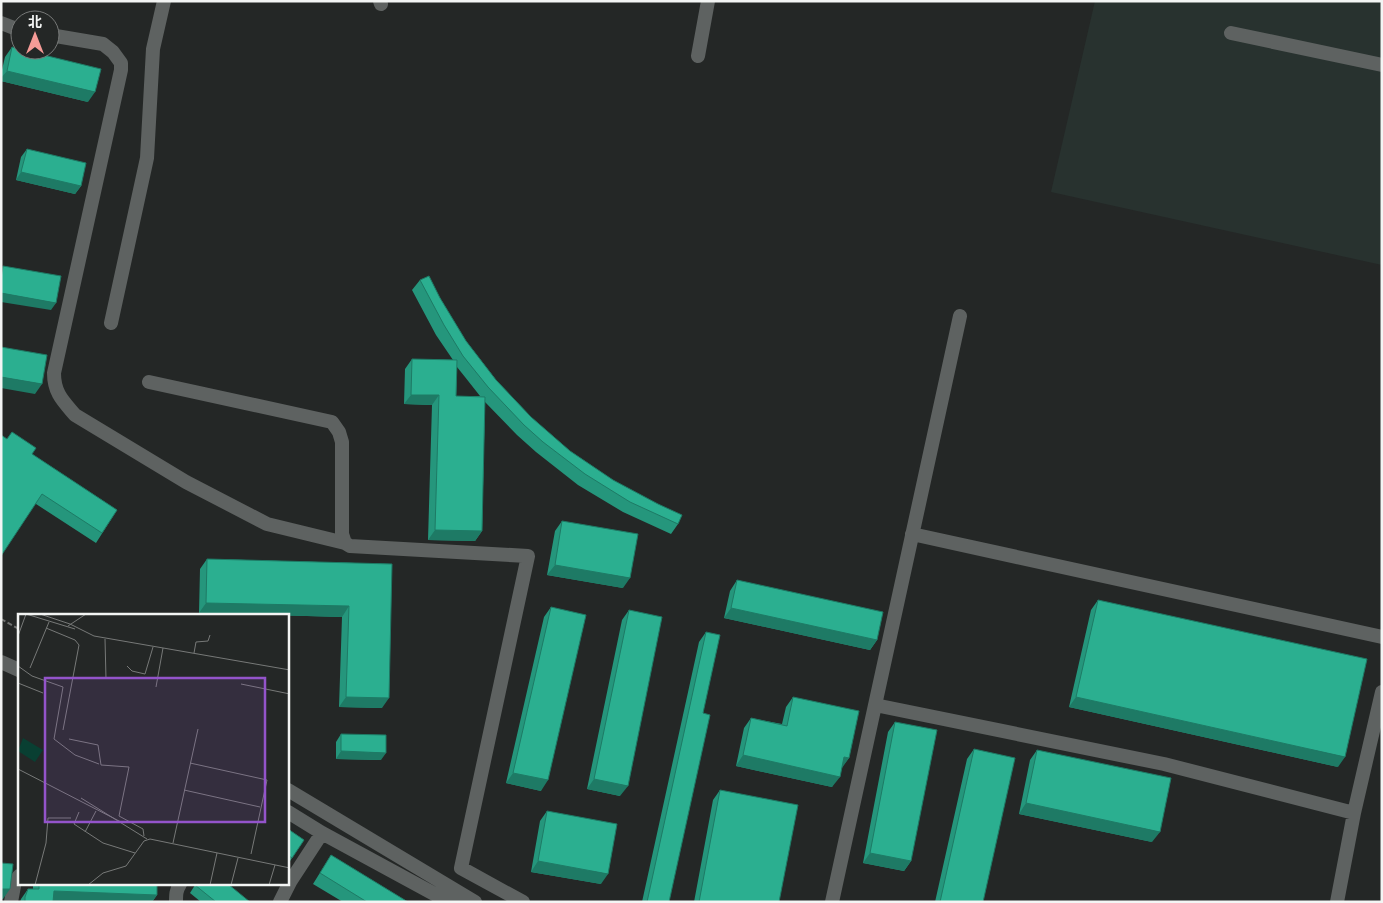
<svg xmlns="http://www.w3.org/2000/svg" width="1383" height="903" viewBox="0 0 1383 903" font-family="Poppins,'Noto Sans SC',sans-serif">
<style>
.built{fill:#28322f}
.lines{fill:none;stroke-linecap:round;stroke-linejoin:round}
.path{stroke:#707271;stroke-width:2;stroke-dasharray:5 2.5;stroke-linecap:butt}
.minor{stroke:#5e6261;stroke-width:14}
.wall{fill:#25967c;fill-rule:evenodd}
.shaded-wall{fill:#1e7a65}
.building{fill:#2baf90;stroke:#1e7a65}
.inset-road{fill:none;stroke:#777978;stroke-width:1}
.view{fill:#9354ca;fill-opacity:0.15;stroke:#9354ca;stroke-width:2.5}
.inset-edge{fill:none;stroke:#f3f5f4;stroke-width:2.5}
</style>
<rect width="100%" height="100%" fill="#242726"/>
<path class="built" d="M1095 1H1382V265L1051 192Z"/>
<g class="lines">
<path class="path" d="M1 619 19 629"/>
<path class="minor" d="M380 1 381 4
M1 23 14 28 20 29
M1231 33 1382 65
M50 35 103 44 113 52 121 63V70L54 373C54 393 63 401 75 415L186 482 267 524 345 543
M698 56 708 1
M111 323 147 158 153 49 164 1
M149 382 332 422 339 432 342 442V534L345 543 350 546 528 556 461 868 523 902
M912 534 1382 637
M1 662 19 670
M875 705 1164 764 1354 813
M288 790 475 902
M288 812 322 833 438 896 465 902
M11 902 15 881 19 876
M176 902C176 895 176 890 180 884
M280 902 290 882 322 833
M832 902 960 316
M1337 902 1354 813 1382 692"/>
</g>
<path class="wall" d="M12 47 88 102 1 81V74L5 57Z
M27 149 81 186 75 194 16 180 21 157Z
M420 280 440 298 466 341 496 380 531 417 570 451 678 524 671 534 623 512 578 485 536 452 517 435 485 402 482 531 475 541 428 540 432 405 404 404 405 369 412 359 453 360 436 335 412 290ZM457 367 465 377 480 396H456Z
M32 454 117 510 96 543 36 504Z
M562 521 623 588 547 575 555 531Z
M207 559 392 564 382 708 339 707 342 617 199 613 200 569Z
M737 580 877 640 870 650 724 618 730 591Z
M1098 600 1338 767 1069 707 1091 610Z
M551 607 541 791 506 783 544 617Z
M629 610 620 796 587 789 622 620Z
M706 632 703 713 669 902H642L699 642Z
M793 697 849 758 841 768 832 787 736 766 744 728 751 718 782 724 786 707Z
M895 722 911 861 904 871 863 863 888 732Z
M341 734 381 760 336 759V742Z
M974 749 983 902H935L967 759Z
M1037 750 1152 842 1019 814 1030 760Z
M720 790 779 902H694L713 800Z
M547 811 601 884 531 872 540 821Z
M288 829 304 840 288 864Z
M331 855 408 902H343L313 884Z
M33 884H157V895L152 902 53 901V902H20L21 899 28 889H33Z
M195 885 250 902H201L190 893Z"/>
<path class="shaded-wall" d="M7 71 95 92 88 102 1 81V78Z
M21 172 81 186 75 194 16 180Z
M1 293 56 303 51 310 1 302Z
M1 377 42 384 35 394 1 388Z
M411 395H439L432 405 404 404Z
M435 530 482 531 475 541 428 540Z
M555 565 630 578 623 588 547 575Z
M206 603 349 606 342 617 199 613Z
M731 608 877 640 870 650 724 618Z
M346 697 389 698 382 708 339 707Z
M1076 697 1345 757 1338 767 1069 707Z
M341 751 386 753 381 760 336 759Z
M743 755 840 777 832 787 736 766Z
M844 757 849 758 842 768 837 767Z
M513 773 548 780 541 791 506 783Z
M594 779 628 786 620 796 587 789Z
M1026 803 1160 832 1152 842 1019 814Z
M870 853 911 861 904 871 863 863Z
M538 861 608 874 601 884 531 872Z
M1 889H10L3 899H1Z
M54 891 157 895 152 902H68L46 901Z"/>
<path class="building" d="M12 47 20 49V50H23L101 69 95 92 7 71Z
M27 149 86 163 81 186 21 172Z
M3 266 61 276 56 303 1 293V278Z
M429 276 440 298 466 341 496 380 531 417 570 451 613 480 658 504 682 515 678 524 630 502 585 474 543 442 524 425 488 387 463 356 444 325 420 280Z
M1 347 47 355 42 384 1 377Z
M412 359 457 360 456 396 485 397 482 531 435 530 439 395H411Z
M12 432 36 448 32 454 117 510 102 533 42 494 1 556V435L7 439Z
M562 521 638 534 630 578 555 565Z
M207 559 392 564 389 698 346 697 349 606 206 603Z
M737 580 883 612 877 640 731 608Z
M1098 600 1367 659 1345 757 1076 697Z
M551 607 586 615 548 780 513 773Z
M629 610 662 617 628 786 594 779Z
M706 632 720 635 703 713 710 715 669 902H647Z
M793 697 859 711 849 758 844 757 840 777 743 755 751 718 787 726Z
M895 722 937 730 911 861 870 853Z
M341 734 386 735V753L341 751Z
M974 749 1015 758 983 902H940Z
M1037 750 1171 778 1160 832 1026 803Z
M720 790 798 805 779 902H699Z
M547 811 617 824 608 874 538 861Z
M288 829 304 840 292 858 288 855Z
M331 855 408 902H367L320 873Z
M1 863 13 864 10 889H1Z
M39 884H157V895L54 891 53 902H25V897L28 889H39Z
M196 884H228L250 902H216L195 885Z"/>
<g transform="translate(18 614)">
<rect width="271" height="271" fill="#242726"/>
<path d="M5 124 25 136 17 148 0 137Z" fill="#093f32"/>
<path class="inset-road" d="M8 0 57 15M22 0 52 10 76 22 272 56M50 12 68 0M28 14 57 26 61 31 45 116M0 22 8 0M87 25 88 65M176 39 178 28 190 27 192 21M0 52 14 62 45 73 36 125 57 141 81 150M109 52 114 57 127 60 135 33M12 54 31 8M0 69 25 79M223 70 272 80M138 73 145 34M51 125 80 131 83 151 111 153 101 202 125 215 126 222M172 149 249 166 233 240M0 155 103 208M166 176 242 193M63 184 129 225M61 198 56 210 85 229 117 239M67 218 78 197M155 229 180 115M17 271 28 229 30 204H53M70 271 85 259 108 252 126 227 132 225 272 254M192 271 199 239M213 271 220 244M251 271 257 251"/>
<path class="view" d="M27 64H247V208H27Z"/>
<rect width="271" height="271" class="inset-edge"/>
</g>
<rect width="1383" height="903" fill="none" stroke="#f3f5f4" stroke-width="5"/>
<g transform="translate(35 35)"><circle r="24" fill="#242726" stroke="#777978"/>
<path d="M0-4L9 19L0 12L-9 19Z" fill="#f59b97"/>
<text y="-8" font-size="14" font-weight="bold" text-anchor="middle" fill="#f3f5f4">北</text>
</g>
</svg>
